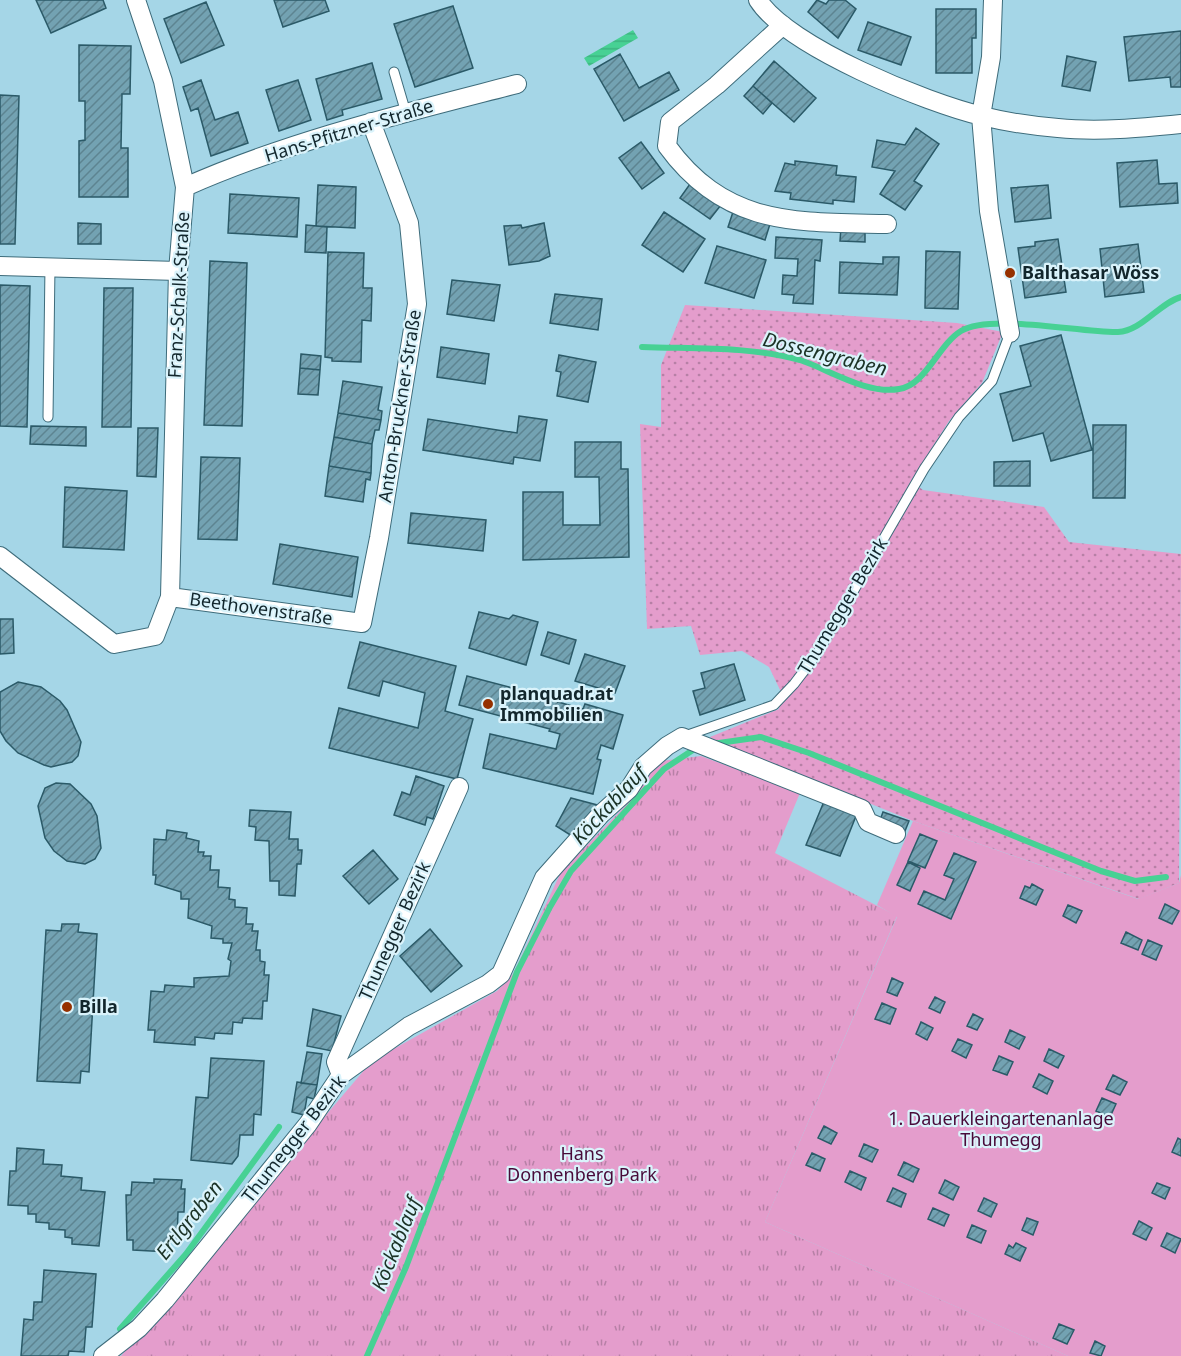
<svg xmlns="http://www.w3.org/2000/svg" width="1181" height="1356" viewBox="0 0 1181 1356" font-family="'Noto Sans',sans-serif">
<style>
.grass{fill:url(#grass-dots)}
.park{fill:url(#park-tufts)}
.garden{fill:#e49dcc}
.water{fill:url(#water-rules)}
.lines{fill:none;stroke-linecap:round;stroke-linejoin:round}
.stream{stroke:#47d194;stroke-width:6}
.building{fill:url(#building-hatch);stroke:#2b5a68;stroke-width:1.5}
.lane-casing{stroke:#3e6c7b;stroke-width:11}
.street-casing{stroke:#3e6c7b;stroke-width:20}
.lane{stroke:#fff;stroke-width:9}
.street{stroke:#fff;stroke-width:18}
.poi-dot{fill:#963100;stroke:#daf3fb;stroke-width:2}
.labels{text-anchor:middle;stroke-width:4.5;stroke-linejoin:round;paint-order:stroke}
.street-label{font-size:18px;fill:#12262c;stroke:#daf3fb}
.poi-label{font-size:18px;font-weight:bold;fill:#12262c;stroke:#daf3fb;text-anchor:start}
.park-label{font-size:18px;fill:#480a39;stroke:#daf3fb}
.water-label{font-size:20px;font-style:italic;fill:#1b3226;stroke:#daf3fb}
</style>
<defs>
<pattern id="grass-dots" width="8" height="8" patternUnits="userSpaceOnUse" patternTransform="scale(1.5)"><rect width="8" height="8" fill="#e49dcc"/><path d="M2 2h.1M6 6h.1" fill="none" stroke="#b780a6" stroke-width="1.8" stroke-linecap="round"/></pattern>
<pattern id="park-tufts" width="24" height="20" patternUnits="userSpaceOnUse" patternTransform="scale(1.5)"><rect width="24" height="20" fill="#e49dcc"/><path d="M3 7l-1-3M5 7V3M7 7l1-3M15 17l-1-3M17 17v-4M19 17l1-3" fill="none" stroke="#b780a6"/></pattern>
<pattern id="water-rules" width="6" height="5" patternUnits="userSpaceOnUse" patternTransform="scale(1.5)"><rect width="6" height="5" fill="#47d194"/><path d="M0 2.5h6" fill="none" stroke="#3db380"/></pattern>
<pattern id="building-hatch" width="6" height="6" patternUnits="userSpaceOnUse" patternTransform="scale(1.5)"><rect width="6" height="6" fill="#73a2b2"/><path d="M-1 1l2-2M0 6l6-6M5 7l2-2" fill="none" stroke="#5d8491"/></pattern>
</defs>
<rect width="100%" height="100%" fill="#a5d6e7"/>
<path class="grass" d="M685 305 957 323 1003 332 982 383 949 421 911 481 923 490 1044 507 1069 542 1181 554 1179 883 1139 899 913 821 807 778 715 746 710 737 779 709 781 692 769 667 742 651 700 655 691 626 647 629 640 424 661 427V365Z"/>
<path class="park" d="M701 756 800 793 775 853 897 916 765 1222 1068 1356H121L366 1068 383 1055 497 991 513 974 561 872 625 806 653 762Z"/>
<path class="garden" d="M913 821 1138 899 1179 883 1181 875V1356H1068L765 1222 897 917 877 905Z
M881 1345 898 1356H899H874Z"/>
<path class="water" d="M633 30 638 38 589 66 584 58Z"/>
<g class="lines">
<path class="stream" d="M642 347C695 349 748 346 800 360 828 369 867 395 899 389 926 385 938 345 961 331 991 313 1081 333 1118 332 1142 331 1159 303 1181 297
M712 744 761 737 809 753 1101 871 1135 881 1166 877
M120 1329 186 1254 279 1127
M367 1356 406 1267 517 972 550 907 571 871 664 769 696 748"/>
</g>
<path class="building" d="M36 0H103L106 8 51 33Z
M274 0H325L329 11 283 27Z
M817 0 826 4 829 0H845L856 9 838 38 808 12Z
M206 2 224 45 181 63 164 19Z
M453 6 473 68 415 87 394 24Z
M936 9H976V38H972V73H936Z
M868 22 911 37 901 65 858 50Z
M1181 31V87H1171L1170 77 1129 81 1124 37Z
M79 45 131 46 130 94H122L121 148H128V197H79V141L85 140V101H79Z
M620 54 639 88 669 72 679 90 624 121 594 69Z
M1067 56 1096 62 1090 91 1062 86Z
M774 61 816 98 794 122 753 86Z
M372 63 382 99 342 110 343 115 327 120 316 79Z
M201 80 215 120 238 112 248 143 211 156 198 108 191 111 183 87Z
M298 80 311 120 279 131 266 90Z
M753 86 772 103 763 114 744 96Z
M0 95 19 96 15 244H0Z
M916 128 939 144 914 181 922 186 905 210 880 194 895 171 872 167 877 140 905 145Z
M641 142 664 173 642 189 619 158Z
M1157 160 1159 184 1177 183 1178 203 1120 207 1117 163Z
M795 161 837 166 836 175 856 177 854 202 833 200V204L790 199 791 193 775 191 785 163 795 165Z
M690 184 721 205 710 219 680 198Z
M318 185 356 187 355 228 316 226Z
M1048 185 1051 218 1015 222 1011 188Z
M230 194 299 198 297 237 228 233Z
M664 212 705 239 683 272 642 245Z
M733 212 770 224 765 240 728 227Z
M78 223 101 224V244H78Z
M544 223 550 256 539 261 509 265 504 226 521 225 522 228Z
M306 225 327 227 326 253 305 252Z
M841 227 865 228V242L840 241Z
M776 237 822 240 820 261 815 260 813 304 793 303 794 295 782 294 783 275 797 276 798 259 775 258Z
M1058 239 1066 292 1025 298 1018 248 1035 246V242Z
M1138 244 1144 292 1105 297 1100 249Z
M717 246 766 260 754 298 705 283Z
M926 251 960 252 958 309 925 308Z
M328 252 364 253 363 288H372L371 321 362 320 361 362 332 361V358L325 357Z
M883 257H899L897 295 839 293 840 262 883 264Z
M210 261 247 263 242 426 204 425Z
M452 280 500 285 494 321 447 314Z
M0 285 30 286 27 427 0 426Z
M104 288H133L131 427H102Z
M555 294 602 299 598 330 550 323Z
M1061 335 1092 450 1051 461 1043 433 1013 441 1000 394 1031 386 1020 346Z
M441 347 489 354 485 384 437 377Z
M301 354 321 356 320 370 300 368Z
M559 355 596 362 588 402 557 396 561 372 556 371Z
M300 368 320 370 318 395 298 394Z
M343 381 382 387 378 410 382 411 381 420 338 413Z
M338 413 381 420 379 430H375L372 444 334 437Z
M519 416 547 420 540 461 514 457 513 464 423 450 428 419 517 433Z
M1093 425H1126L1125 498H1093Z
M31 426 86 427V446L30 444Z
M138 428H158L156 477 137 476Z
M334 437 372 444 371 473 329 466Z
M575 442H621V469H628L629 557 523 560V492H563V525H600L599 477H575Z
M201 457 240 458 237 540 198 539Z
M1030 461V486H994V462Z
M329 466 371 473 370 480 366 479 363 502 325 496Z
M65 487 127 491 124 550 63 547Z
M411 513 486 520 483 551 408 543Z
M280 544 358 557 352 597 273 584Z
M479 612 509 619 513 615 538 622 526 665 469 648Z
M0 619H13L14 653 0 654Z
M548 632 576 640 569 664 541 655Z
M360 642 456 666 445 711 473 719 457 779 329 748 339 708 418 728 425 693 383 681 379 696 348 688Z
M585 654 625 666 615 693 575 681Z
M734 664 745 700 700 715 693 691 705 688 701 673Z
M467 676 559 700 558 702 583 709 585 704 623 715 613 749 601 745 597 759 601 760 593 794 483 768 490 734 556 749 560 734 549 731 550 729 459 705Z
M18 682 41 687 60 701 67 710 81 742 78 756 72 762 51 767 44 765 18 753 6 741 0 731V692Z
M416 776 444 786 433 819 427 817 425 825 394 815 402 792 410 795Z
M56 783 70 784 91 804 97 816 101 848 95 859 85 864 67 861 54 851 45 838 38 806 45 788Z
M571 798 601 806 572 836 556 826Z
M825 799 856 816 840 856 806 845Z
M250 810 291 812 289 839H298V850H302L301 864H297L295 896 279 895V881H270L269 841 255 840 256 827 249 826Z
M883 812 909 821 905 831 879 823Z
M167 830 187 833 186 838 199 841 198 852H204L203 856H211L210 870H219L218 887 230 888 229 899 235 900V907L247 908 246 924H253L252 931H258L256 950H260V961L265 962 264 975H269L267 1001H263L262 1019 243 1018 242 1023 233 1022 232 1034 215 1033 214 1039 195 1037V1045L154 1042 155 1030H148L151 991 164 992 165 985 194 987V978L229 976 231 961 228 959 232 943H223V939L211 938 212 926 188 918 189 899H181V892L155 884 156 875H153V870L154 839 166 840Z
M920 834 937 841 925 868 908 861Z
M373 850 398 879 369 904 343 876Z
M954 853 976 862 951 919 918 904 924 891 945 900 954 879 944 875Z
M908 862 920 868 910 891 897 885Z
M1032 884 1043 890 1036 905 1020 898 1025 886 1030 888Z
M1165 904 1179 911 1172 924 1159 918Z
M1068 905 1082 911 1076 923 1063 916Z
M62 924H79L78 932 97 934 89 1072 81 1071 80 1083 37 1081 46 930 61 931Z
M430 929 462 966 431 992 400 956Z
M1126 932 1142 940 1138 950 1121 943Z
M1148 940 1162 946 1156 960 1142 954Z
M892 978 903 983 897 996 887 992Z
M935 997 945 1002 940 1013 929 1008Z
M882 1003 896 1009 890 1024 875 1019Z
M313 1009 341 1016 332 1051 307 1046Z
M973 1014 983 1019 977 1030 967 1026Z
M921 1022 933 1028 927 1040 916 1034Z
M1010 1030 1025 1037 1019 1049 1005 1042Z
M958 1039 972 1045 966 1058 952 1051Z
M1049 1049 1064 1056 1058 1068 1044 1061Z
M307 1052 322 1054 317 1085 301 1083Z
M999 1056 1013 1062 1007 1075 993 1070Z
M211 1058 264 1061 261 1115 254 1114 253 1135H240L238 1156 232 1164 191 1160 196 1097 208 1098Z
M1039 1074 1053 1081 1047 1094 1033 1087Z
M1113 1075 1127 1082 1120 1095 1106 1089Z
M297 1082 317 1085 314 1099 307 1097 304 1115 292 1112Z
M1102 1098 1116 1104 1110 1117 1096 1111Z
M824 1126 837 1133 831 1144 818 1138Z
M1178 1138 1181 1140V1156L1172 1152Z
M864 1144 878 1150 872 1162 859 1156Z
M17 1148 44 1150 43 1164 62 1165 61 1176 82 1178 81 1190 105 1192 99 1246 72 1244V1238L65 1237V1230L49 1229V1223L36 1222V1214H28V1206L8 1205 10 1171H16Z
M812 1153 825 1159 820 1171 806 1165Z
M904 1162 919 1169 913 1182 898 1175Z
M850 1171 866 1178 861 1190 845 1182Z
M154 1179 182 1180 181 1189H185L184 1212H178L177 1239H170L169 1252 133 1250V1240H127L126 1195H131L132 1182 154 1183Z
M945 1180 959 1187 953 1200 939 1193Z
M1157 1183 1170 1188 1165 1199 1152 1193Z
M893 1188 906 1194 901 1207 887 1201Z
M984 1198 997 1204 991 1217 978 1211Z
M933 1208 949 1215 944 1226 928 1219Z
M1027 1218 1038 1222 1033 1235 1022 1230Z
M1139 1221 1152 1228 1146 1240 1133 1234Z
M972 1225 986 1231 981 1243 967 1237Z
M1167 1233 1181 1239 1175 1253 1161 1246Z
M1016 1243 1026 1248 1020 1261 1005 1254 1009 1245 1013 1248Z
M44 1270 96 1274 92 1327H86L84 1352 69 1351 68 1356H21L24 1319 33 1320 34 1302H42Z
M1059 1324 1074 1330 1067 1344 1053 1338Z
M1095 1341 1105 1346 1101 1356 1090 1353Z"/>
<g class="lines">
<g class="lane-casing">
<path id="lane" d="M394 72 406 113
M48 417 50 266
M685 736 774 705 794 684 817 654 924 469 959 417 992 381 1010 333"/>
</g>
<g class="street-casing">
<path id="street" d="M136 0 163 81 185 187 178 271 170 597
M758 0C788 47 927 103 982 116 1006 122 1033 126 1058 128 1098 132 1141 128 1181 124
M993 0 991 57 981 116 989 211 1010 333
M783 25 717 85 670 122 667 146C726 227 796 222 887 224
M185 187C291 140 405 113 517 84
M0 266 178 271
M0 556 114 644 155 636 170 597 362 623 379 538 417 304 409 223 371 122
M341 1075 336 1062 459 787
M103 1356 139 1328 165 1300 308 1124 341 1075 409 1026 488 984 501 974 544 878 601 814 629 789 643 767 667 746 682 737 862 809 868 822 896 834"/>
</g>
<use href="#lane" class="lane"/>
<use href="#street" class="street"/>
</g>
<g class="poi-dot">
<circle cx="1010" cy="273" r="6"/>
<circle cx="488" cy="704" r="6"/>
<circle cx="67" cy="1007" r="6"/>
</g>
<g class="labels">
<g class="street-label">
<text transform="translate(349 131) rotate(-17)" y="6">Hans-Pfitzner-Straße</text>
<text transform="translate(179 295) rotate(-87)" y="6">Franz-Schalk-Straße</text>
<text transform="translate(400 406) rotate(-81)" y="6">Anton-Bruckner-Straße</text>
<text transform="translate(843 606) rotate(-59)" y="6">Thumegger Bezirk</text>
<text transform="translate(261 609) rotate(8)" y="6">Beethovenstraße</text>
<text transform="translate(395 931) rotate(-66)" y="6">Thunegger Bezirk</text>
<text transform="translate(294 1139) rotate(-52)" y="6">Thumegger Bezirk</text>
</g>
<g class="poi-label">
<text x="1022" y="279">Balthasar Wöss</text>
<text x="500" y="700">planquadr.at<tspan x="500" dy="21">Immobilien</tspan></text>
<text x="79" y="1013">Billa</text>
</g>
<g class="park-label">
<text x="1001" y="1125">1. Dauerkleingartenanlage<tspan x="1001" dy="21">Thumegg</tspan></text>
<text x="582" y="1160">Hans<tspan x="582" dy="21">Donnenberg Park</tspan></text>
</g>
<g class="water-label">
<text transform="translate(825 354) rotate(14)" y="7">Dossengraben</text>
<text transform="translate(609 805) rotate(-47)" y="7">Köckablauf</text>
<text transform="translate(189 1220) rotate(-52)" y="7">Ertlgraben</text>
<text transform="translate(396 1244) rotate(-68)" y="7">Köckablauf</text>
</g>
</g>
</svg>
